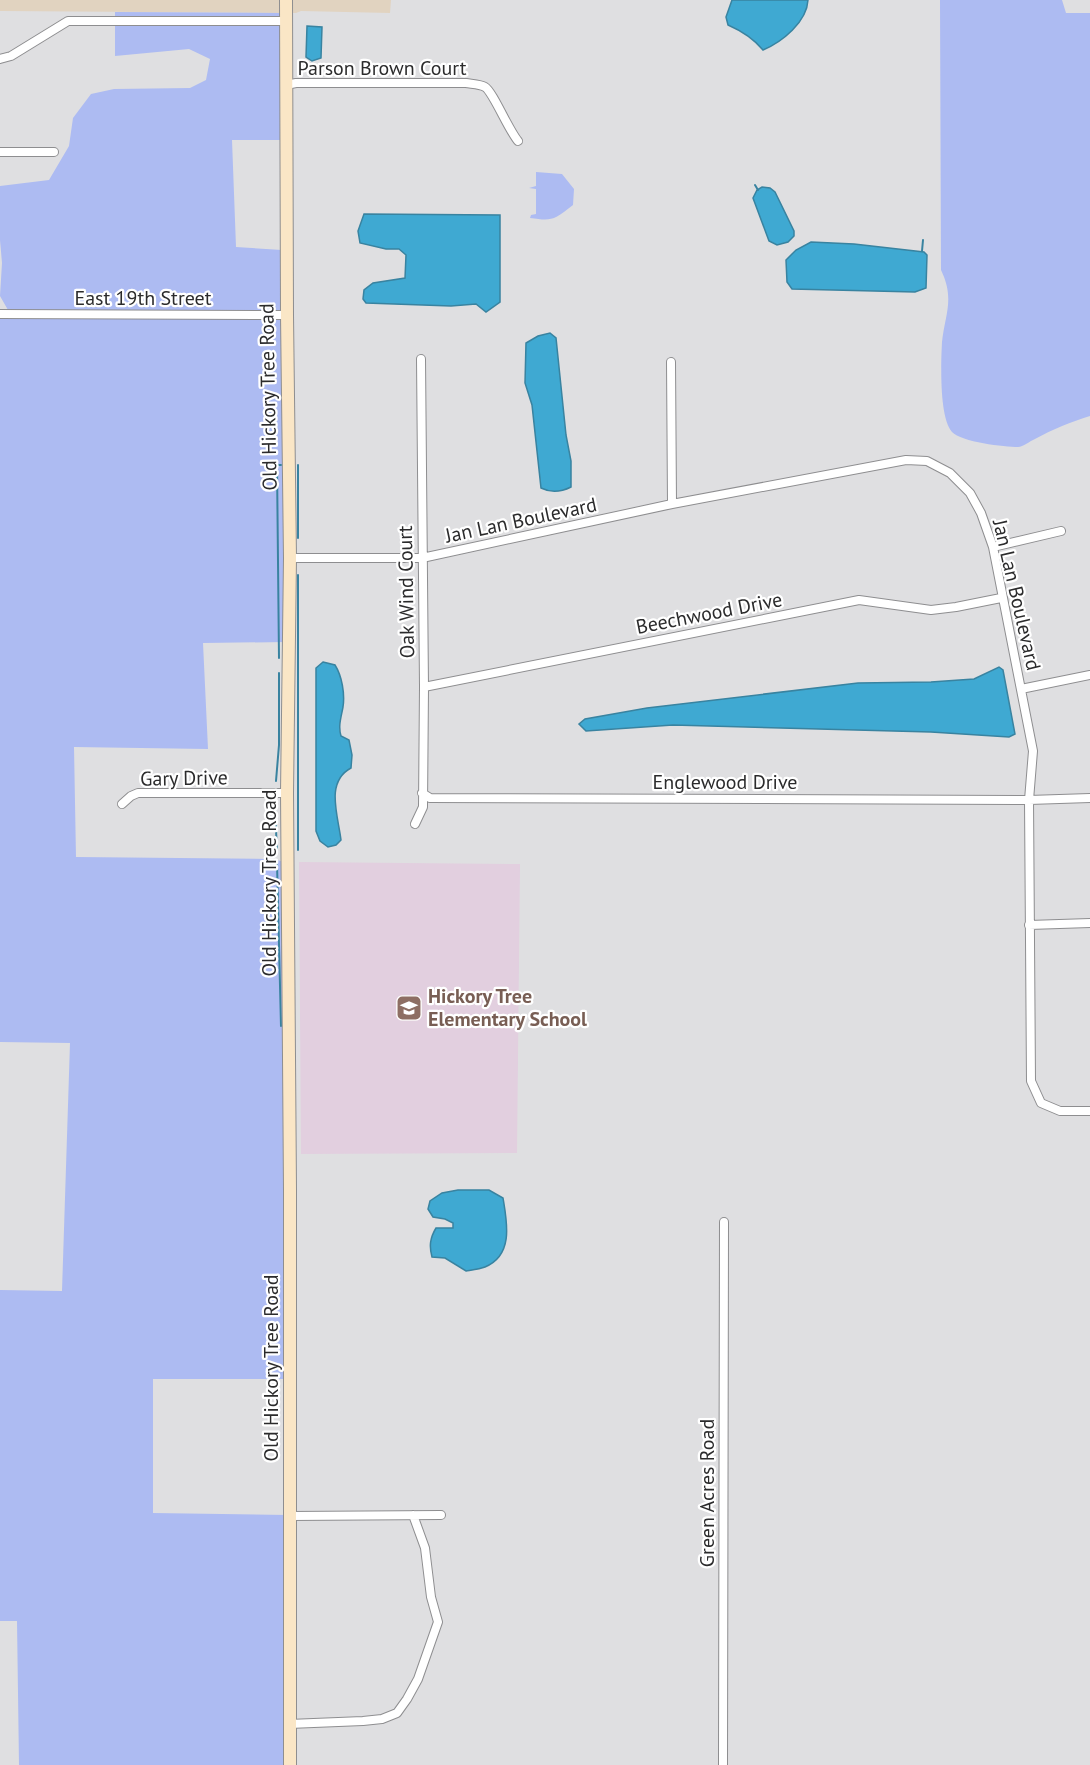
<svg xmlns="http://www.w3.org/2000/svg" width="1090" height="1765" viewBox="0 0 1090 1765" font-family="'PT Sans',sans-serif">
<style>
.commercial{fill:#e1d3c0}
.education{fill:#e2cfdf}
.green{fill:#adbbf2}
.water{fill:#3fa9d2;stroke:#3983a0;stroke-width:1.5}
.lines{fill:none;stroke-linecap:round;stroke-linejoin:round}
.stream{stroke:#3983a0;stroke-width:2}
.street-casing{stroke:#8e8e90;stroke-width:10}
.secondary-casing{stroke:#8e8e90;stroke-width:14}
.street{stroke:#fff;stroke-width:8}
.secondary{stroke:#fae6c6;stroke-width:12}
.labels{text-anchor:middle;stroke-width:4.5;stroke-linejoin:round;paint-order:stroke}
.street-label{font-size:20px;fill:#2b2b2c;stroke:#fff}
.education-label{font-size:20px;font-weight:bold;fill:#785e54;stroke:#fff;text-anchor:start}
</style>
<rect width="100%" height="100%" fill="#dfdfe1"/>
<path class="commercial" d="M0 0H282V13L0 11Z
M290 0H391L390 13 301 11 296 13H290Z"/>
<path class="education" d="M299 862 520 864 517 1153 301 1154Z"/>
<path class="green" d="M940 0H1062L1066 13H1090V416C1071 422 1053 429 1035 439 1030 441 1023 447 1018 447 1005 447 961 442 952 432 939 417 941 362 942 342 945 314 955 299 941 270Z
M115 12 282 13 283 140H232L236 247 282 250 285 642 203 643 208 749 74 747 76 857 274 859 284 862 287 1379H153V1513L287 1515 286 1765H19L17 1621H0V1290L62 1291 70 1043 0 1042V310H8L0 296 2 263 0 240V186L49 180 69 146 73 118 91 94 114 89 190 88 206 80 210 59 189 49 115 56Z
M536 172 562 174 574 189 573 205C553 221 551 221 530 218L531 215 536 214V189L529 188 536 186Z"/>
<path class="water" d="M732 0H808C807 22 782 42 763 50 753 38 742 31 728 25L726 17Z
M307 26 322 27 321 58 312 61 306 57Z
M762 187 770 188 775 192 794 231V236L788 242 777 245 769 241 753 198 757 190Z
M364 214 500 215V302L486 312 476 304 451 306 366 303 363 299 364 290 373 283 405 278 406 255 399 249H386L360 243 358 231Z
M811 242 854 244 924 252 927 255 926 288 915 292 792 289 787 282 786 260 796 250Z
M550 333 556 338 566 435 571 461V487C561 492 551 493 541 488L532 405 525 383 526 343 538 336Z
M323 662 335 665C342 676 345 694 343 707 341 718 338 726 341 736L349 740 352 755 351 768C325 782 338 815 341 840L336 845 328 847 320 841 316 831V668Z
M999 667 1003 670 1015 734 1009 737 931 732 673 725 586 731 579 724 585 719 647 708 858 683 931 682 974 679Z
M458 1190H489L503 1198C507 1222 514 1255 485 1267 480 1269 472 1270 466 1271L445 1258 432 1257C429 1246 430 1238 436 1228H453V1223L445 1219 433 1217 428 1209 430 1201 442 1193Z"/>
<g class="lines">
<path class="stream" d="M755 185 758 190
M922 251 923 240
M298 538V465
M279 658 277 465H281
M276 781 279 745V673
M275 807 277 852
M298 850V575
M277 863 281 1026"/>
<g class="street-casing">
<path id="street" d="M0 59 11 56 68 21H286
M286 85 296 83H466C471 84 480 84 485 87 493 92 508 129 518 141
M0 152H54
M0 314 287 315
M671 362 672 504
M993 547 1061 531
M290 558H422L672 504 906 460 927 461 950 473 970 493 981 513 993 547 1033 751 1029 800 1031 1081 1041 1103 1060 1111H1090
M424 687 859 600 931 610 956 607 1001 598
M1021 689 1090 675
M422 793 430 798 1029 800 1090 798
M122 804 131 796 138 793H287
M415 824 423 807 424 687 421 359
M1029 925 1090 923
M290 1516 441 1515
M289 1724 363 1721 382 1719 397 1713 407 1699 418 1679 438 1622 431 1597 425 1548 413 1515
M723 1765 724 1222"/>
</g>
<g class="secondary-casing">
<path id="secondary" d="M286 0 287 315 290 558 287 793 290 1190V1765"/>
</g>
<use href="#street" class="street"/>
<use href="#secondary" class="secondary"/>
</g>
<defs>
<g id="school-square" transform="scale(1.35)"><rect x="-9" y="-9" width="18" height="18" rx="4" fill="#8d6e63" stroke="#fff"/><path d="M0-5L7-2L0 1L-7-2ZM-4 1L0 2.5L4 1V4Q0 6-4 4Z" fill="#fff"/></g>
</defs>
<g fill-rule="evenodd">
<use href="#school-square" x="409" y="1008"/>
</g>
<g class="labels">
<g class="street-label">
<text x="382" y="75">Parson Brown Court</text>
<text x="143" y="305">East 19th Street</text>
<text transform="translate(268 397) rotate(-91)" y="7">Old Hickory Tree Road</text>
<text transform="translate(521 520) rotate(-12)" y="7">Jan Lan Boulevard</text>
<text transform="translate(406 592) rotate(-91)" y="7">Oak Wind Court</text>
<text transform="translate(1017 595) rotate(77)" y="7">Jan Lan Boulevard</text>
<text transform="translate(709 613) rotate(-11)" y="7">Beechwood Drive</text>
<text transform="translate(184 778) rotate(-1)" y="7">Gary Drive</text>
<text x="725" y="789">Englewood Drive</text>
<text transform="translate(269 883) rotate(-90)" y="7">Old Hickory Tree Road</text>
<text transform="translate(271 1368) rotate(-90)" y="7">Old Hickory Tree Road</text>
<text transform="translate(707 1493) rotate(-90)" y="7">Green Acres Road</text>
</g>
<g class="education-label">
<text x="428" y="1003">Hickory Tree<tspan x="428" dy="23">Elementary School</tspan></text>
</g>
</g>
</svg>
